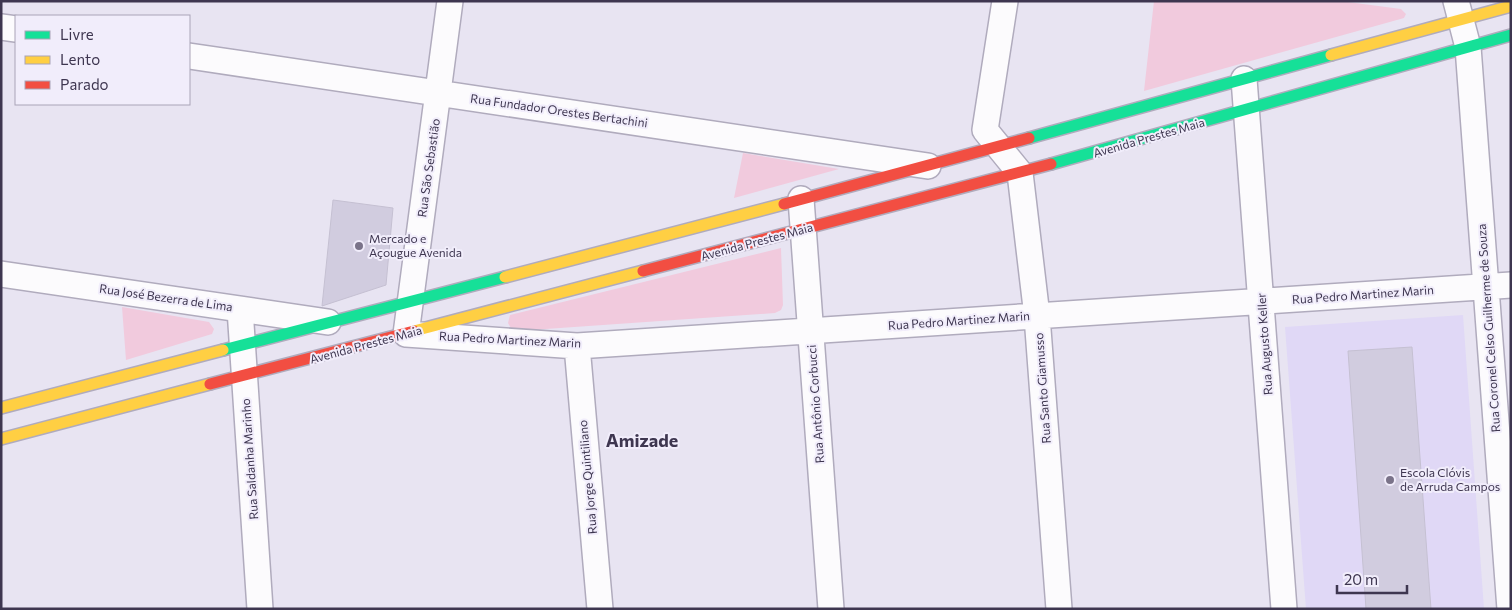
<svg xmlns="http://www.w3.org/2000/svg" width="1512" height="610" viewBox="0 0 1512 610" font-family="Commissioner,sans-serif">
<style>
.built{fill:#e0d8f6}
.green{fill:#f1cadd}
.building{fill:#d1ccdf;stroke:#c5c0d2}
.lines{fill:none;stroke-linecap:round;stroke-linejoin:round}
.street-casing{stroke:#b0abbd;stroke-width:28}
.fast-casing{stroke:#b0abbd;stroke-width:14}
.slow-casing{stroke:#b0abbd;stroke-width:14}
.jam-casing{stroke:#b0abbd;stroke-width:14}
.street{stroke:#fcfbfd;stroke-width:25}
.fast{stroke:#16e098;stroke-width:11}
.slow{stroke:#ffcf43;stroke-width:11}
.jam{stroke:#f24e42;stroke-width:11}
.poi-dot{fill:#7a7389;stroke:#f1edfb;stroke-width:2}
.labels{text-anchor:middle;stroke-width:4;stroke-linejoin:round;paint-order:stroke}
.street-label{font-size:12px;fill:#3e3650;stroke:#f1edfb}
.poi-label{font-size:12px;fill:#3e3650;stroke:#f1edfb;text-anchor:start}
.district-label{font-size:18px;font-weight:bold;fill:#3e3650;stroke:#f1edfb}
</style>
<rect width="100%" height="100%" fill="#e8e4f2"/>
<path class="built" d="M1463 315 1484 609H1306L1285 327Z"/>
<path class="green" d="M1154 1H1340L1401 9 1406 14 1404 18 1144 91Z
M743 153 839 169 734 198Z
M781 248 783 305 781 310 775 313 517 331 512 330 508 323 510 315Z
M122 307 209 322 214 329 212 334 126 360Z"/>
<path class="building" d="M333 200 393 208 386 285 322 306Z
M1412 347 1431 609H1366L1348 351Z"/>
<g class="lines">
<g class="street-casing">
<path id="street" d="M450 1 406 334 577 346 1511 285
M1005 1 985 130 1020 173 1037 316 1059 609
M1456 1 1468 47 1510 609
M1 27 16 29
M189 56 928 166
M1244 79 1284 609
M801 199 831 609
M1 274 328 322
M240 309 260 609
M577 346 600 609"/>
</g>
<g class="fast-casing">
<path id="fast" d="M1029 138 1331 55
M1051 164 1511 35
M223 350 505 277"/>
</g>
<g class="slow-casing">
<path id="slow" d="M1331 55 1511 6
M505 277 784 204
M414 331 643 271
M1 408 223 350
M1 439 210 384"/>
</g>
<g class="jam-casing">
<path id="jam" d="M784 204 1029 138
M643 271 1051 164
M210 384 414 331"/>
</g>
<use href="#street" class="street"/>
<use href="#fast" class="fast"/>
<use href="#slow" class="slow"/>
<use href="#jam" class="jam"/>
</g>
<g class="poi-dot">
<circle cx="359" cy="246" r="5"/>
<circle cx="1390" cy="480" r="5"/>
</g>
<g class="labels">
<g class="street-label">
<text transform="translate(559 111) rotate(8)" y="4">Rua Fundador Orestes Bertachini</text>
<text transform="translate(1149 138) rotate(-16)" y="4">Avenida Prestes Maia</text>
<text transform="translate(429 168) rotate(-82)" y="4">Rua São Sebastião</text>
<text transform="translate(757 242) rotate(-15)" y="4">Avenida Prestes Maia</text>
<text transform="translate(1363 295) rotate(-4)" y="4">Rua Pedro Martinez Marin</text>
<text transform="translate(166 298) rotate(8)" y="4">Rua José Bezerra de Lima</text>
<text transform="translate(959 321) rotate(-4)" y="4">Rua Pedro Martinez Marin</text>
<text transform="translate(1489 328) rotate(-94)" y="4">Rua Coronel Celso Guilherme de Souza</text>
<text transform="translate(510 340) rotate(3)" y="4">Rua Pedro Martinez Marin</text>
<text transform="translate(1265 344) rotate(-94)" y="4">Rua Augusto Keller</text>
<text transform="translate(366 345) rotate(-15)" y="4">Avenida Prestes Maia</text>
<text transform="translate(1043 388) rotate(-94)" y="4">Rua Santo Giamusso</text>
<text transform="translate(816 404) rotate(-94)" y="4">Rua Antônio Corbucci</text>
<text transform="translate(250 459) rotate(-94)" y="4">Rua Saldanha Marinho</text>
<text transform="translate(588 477) rotate(-95)" y="4">Rua Jorge Quintiliano</text>
</g>
<g class="poi-label">
<text x="369" y="243">Mercado e<tspan x="369" dy="14">Açougue Avenida</tspan></text>
<text x="1400" y="477">Escola Clóvis<tspan x="1400" dy="14">de Arruda Campos</tspan></text>
</g>
<g class="district-label">
<text x="642" y="447">Amizade</text>
</g>
</g>
<rect width="1512" height="610" fill="none" stroke="#3e3650" stroke-width="5"/>
<rect x="15" y="15" width="175" height="90" fill="#f1edfb" stroke="#a9a4b7"/>
<rect x="25" y="31" width="25" height="8" fill="#16e098" stroke="#a9a4b7"/>
<text x="60" y="40" font-size="15" fill="#3e3650">Livre</text>
<rect x="25" y="56" width="25" height="8" fill="#ffcf43" stroke="#a9a4b7"/>
<text x="60" y="65" font-size="15" fill="#3e3650">Lento</text>
<rect x="25" y="81" width="25" height="8" fill="#f24e42" stroke="#a9a4b7"/>
<text x="60" y="90" font-size="15" fill="#3e3650">Parado</text>
<path d="M1337 585v8h70v-8" fill="none" stroke="#3e3650" stroke-width="2.5"/>
<text x="1344" y="585" font-size="15" fill="#3e3650" stroke="#f1edfb" stroke-width="4" paint-order="stroke">20 m</text>
</svg>
